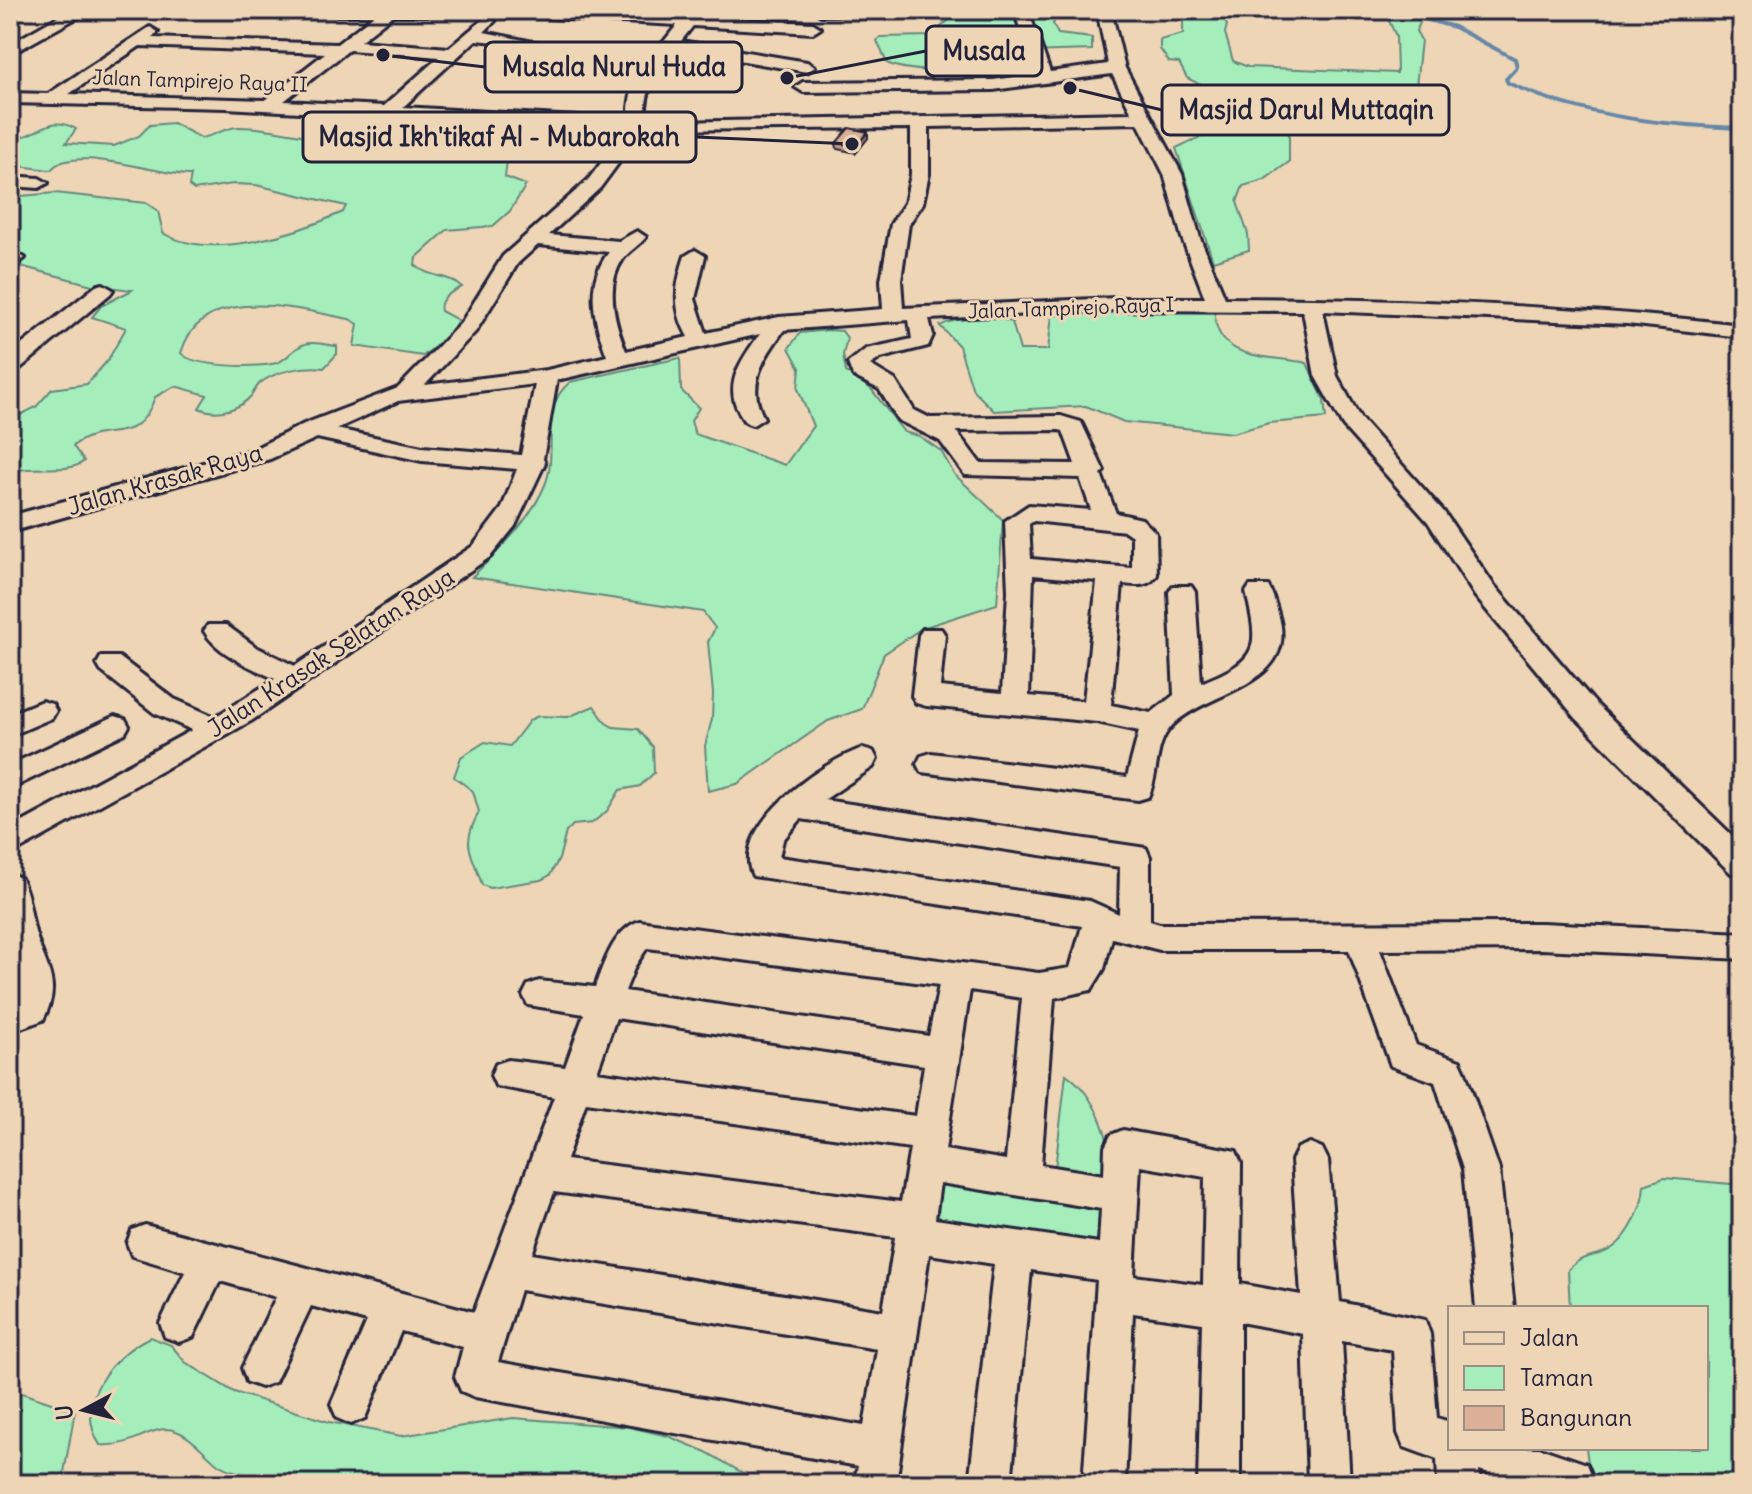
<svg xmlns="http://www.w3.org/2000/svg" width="1752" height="1494" viewBox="0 0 1752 1494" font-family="Delius,sans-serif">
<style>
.green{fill:#a5eebc;stroke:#64887c;stroke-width:2}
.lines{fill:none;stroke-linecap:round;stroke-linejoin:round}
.stream{stroke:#6587a8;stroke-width:4}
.minor-casing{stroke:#22223b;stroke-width:6}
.minor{fill:#eed5b6;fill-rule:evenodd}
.wall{fill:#bd9782;stroke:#22223b;stroke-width:2}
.shaded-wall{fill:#9a7b6a;stroke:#22223b;stroke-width:2}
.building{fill:#dcb097;stroke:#22223b;stroke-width:2}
.labels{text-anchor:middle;stroke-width:6;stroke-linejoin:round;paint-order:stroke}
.far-street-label{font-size:20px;fill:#22223b;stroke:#eed5b6}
.street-label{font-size:24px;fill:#22223b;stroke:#eed5b6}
.leader{fill:none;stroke:#22223b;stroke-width:3}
.callout-dot{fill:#22223b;stroke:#eed5b6;stroke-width:3}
.callout{fill:#eed5b6;stroke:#22223b;stroke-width:3}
.callout-label{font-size:26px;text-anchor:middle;font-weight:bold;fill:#22223b}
</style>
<rect width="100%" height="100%" fill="#eed5b6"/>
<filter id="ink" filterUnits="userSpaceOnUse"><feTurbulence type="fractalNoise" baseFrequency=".0125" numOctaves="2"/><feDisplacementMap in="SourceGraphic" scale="16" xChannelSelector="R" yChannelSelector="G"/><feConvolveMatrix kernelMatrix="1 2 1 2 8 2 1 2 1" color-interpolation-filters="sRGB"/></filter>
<g filter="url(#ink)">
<path class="green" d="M960 10H1086L1089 14 1055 20 1053 24 1058 34 1092 38V50L991 53 980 70C961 73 904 72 887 63L877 41 880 37 931 36Z
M1384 10H1418L1420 23 1416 31 1421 40 1416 86 1373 107 1322 112 1289 126V162L1264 180 1243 186 1237 202 1248 234 1249 250 1213 261 1176 148 1222 127 1227 112 1211 90 1187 78 1179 63 1169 62 1160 49V40L1183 34V12L1219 13 1227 25 1225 33 1233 61 1248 67 1397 73 1396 36Z
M389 112 504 120 494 139 508 151 505 177 526 185 510 211 493 226 447 230 416 258 415 265C429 278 448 274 462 287 451 292 438 298 441 311L458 320 447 337 423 356 354 346 358 324 349 319C297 309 202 282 181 353 192 367 261 369 279 362 290 357 294 347 305 344 315 341 327 345 337 346V354L324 368C307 365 277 371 263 381 257 384 255 391 251 396 239 410 217 416 199 408L207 395 175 386 155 397C136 450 106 420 73 446L84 461C70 475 34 463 10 473V420L36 407 52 389 87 384 108 360 126 328 92 317 101 306 132 290 92 285 24 267 10 252V197L55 193 146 203 158 211 163 233C211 262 297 233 343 212L346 206 256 185 233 184 194 190 189 186 191 175C157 175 70 143 51 170L10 165V138C39 139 47 112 76 129L66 143 114 146 139 136 150 125 173 123 201 138C214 136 225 128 237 127 286 125 357 162 389 112Z
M1206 309 1215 310C1213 362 1269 355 1307 363L1324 400 1326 418 1269 423 1233 433 1124 422 1086 406 994 411 973 390 959 346 940 326C960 316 991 315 1012 322L1020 350H1048L1052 315Z
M829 330 842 331 847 338 843 355 846 372 871 389 904 432 919 436 941 451 954 474 1003 520 997 604 922 628 884 654 862 709 828 721 737 784 708 791 705 746 712 719 713 693 708 642 715 628 703 612 472 577C499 550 530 521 545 485 559 451 538 408 570 382L680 358 681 390 699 408 691 421 695 434 785 465 813 426 798 389 800 368 789 348 800 333Z
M594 706 606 723 613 727 638 729 653 747 654 773 640 786 620 790 607 811 592 823 573 825 566 832 559 859 550 875 541 880 490 888 482 885C472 851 460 847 479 812L473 791 454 777 461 757 485 742 510 746 530 720 538 716 568 717Z
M1066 1074C1097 1095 1114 1146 1112 1181L1055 1169Z
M938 1178 1101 1203 1099 1247 932 1222Z
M1664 1178 1742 1185V1484H1591L1586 1448H1706V1308H1570L1568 1270C1580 1257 1586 1258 1602 1253 1627 1245 1643 1209 1644 1185Z
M150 1337 171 1345 185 1362 234 1392 329 1422 401 1436 513 1418 629 1427 668 1436 706 1452 762 1484H263C248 1471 232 1474 218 1464 204 1453 186 1429 166 1429 143 1430 133 1447 100 1445 73 1402 112 1355 150 1337Z
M10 1389 75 1411 62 1484H10Z"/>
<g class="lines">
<path class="stream" d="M1411 10 1417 17 1454 27 1515 59 1517 67 1506 79 1508 83C1583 117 1660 125 1742 128"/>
<g class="minor-casing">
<path id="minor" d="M47 10H561L685 17 693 11 700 17 813 23 821 28 813 33 693 26 681 41 807 62 815 67 807 72 674 49C655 73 644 90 646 120L674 122 1132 113 1112 74 993 90 803 92 795 87 803 82 993 80 1035 74 1014 10H1028L1050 72 1108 64 1097 10H1111L1125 68 1182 174 1200 238 1225 298C1398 299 1570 305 1742 325V337L1627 324 1323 311 1337 376 1360 418 1444 512 1493 584 1596 704 1742 845V876L1731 873 1576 718 1475 596 1428 522 1343 426 1315 376 1303 311 1116 310 929 319 933 335 928 346 881 358 870 365 895 380 914 410 930 418 1061 416 1081 422 1104 471 1101 474 1116 513 1142 519 1156 533 1157 575C1149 588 1135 585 1122 584L1111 705 1151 713 1174 695 1169 592 1173 586H1191L1195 592 1201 683C1258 660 1260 650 1246 592L1250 586H1268C1274 596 1277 609 1280 621 1295 688 1202 691 1170 728 1154 746 1159 776 1148 797L1138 800 921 772 917 764 921 756 931 753 1127 777 1139 731 1097 722 926 706 916 703 912 696 919 635 923 629H941L945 635 940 687 1002 693 1008 592 1005 521 1029 505 1091 510 1080 478 965 475 940 441 898 420 879 389 853 376 848 363 866 349 912 339 909 320 784 330C764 358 745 384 764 418L753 425C744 423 743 420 739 412 723 384 743 357 760 334L557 380 543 459 545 463 515 526 490 557 251 721 10 855V829L192 730 154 713 101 671 97 664 101 657H119L174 699 215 717 275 679C251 667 218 655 204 631L208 625H226L256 647 295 666 473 546 502 508 517 469 422 461 317 438 270 459 10 532V516L254 449 304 424 398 388 461 323 503 256 588 180 626 130 226 108 10 103V93L48 94 150 27 158 32 152 38 337 44 374 15H82L10 55V44L61 15ZM393 15H495L677 25 654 54 558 47 484 32 495 21 487 16 449 48 360 41ZM476 40 514 44 557 57 646 63C633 80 628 98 629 120L403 107ZM140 46 325 53 265 100 69 94ZM349 50 439 57 384 106 284 101ZM1138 123 1164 174 1182 238 1205 298H1116L903 308 901 280 909 224 923 203 929 174V127ZM911 128V174L905 203 891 224 881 280 883 309 779 317 706 333 695 299 705 256 695 250 685 256C675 286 672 308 688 337L626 351C615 324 604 286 623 259 630 250 640 245 646 237L637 231 619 241 549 235 600 188 643 130ZM538 245 609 252C584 283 594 321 607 356L547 370 425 385 476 331 518 263ZM535 384 521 455 422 447 336 429 398 401ZM1059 430 1063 431 1075 464 980 463 956 431ZM1034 521 1125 531 1132 536V568L1031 559 1029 524ZM1033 575 1097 581 1084 701 1029 696Z
M896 10 889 14 821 15 814 11Z
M10 176 39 178 48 183 39 188 10 186Z
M15 252 25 258 10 269V253Z
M103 284 113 290 110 294 18 370 10 371V354L96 286Z
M42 701 52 704 56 711 52 718 10 736V714Z
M115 716 125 719 129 726 125 733 10 789V765Z
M863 748 873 751 877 759 873 767 824 800 1146 848 1150 857V921L1160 924 1542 923 1742 933V959L1542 949 1380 950 1416 1045 1460 1061 1465 1072 1499 1169 1514 1308H1476L1463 1169 1435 1082 1391 1066 1349 950H1160L1112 938 1104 969 1091 990 1054 998 1041 1165 1104 1175 1105 1147 1111 1135 1123 1130 1236 1151 1241 1163 1240 1284 1301 1295 1292 1160 1298 1148 1310 1143 1322 1148 1328 1160 1340 1302 1425 1320 1430 1334 1437 1418 1450 1422V1448H1540L1587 1464 1595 1484H1524L1479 1470 1480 1484H1438L1437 1459 1404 1447 1398 1433 1393 1350 1342 1341 1350 1484H1308L1303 1334 1240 1322V1484H1198L1202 1323 1133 1313 1125 1484H1083L1097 1280 1031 1270 1011 1484H969L994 1264 929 1254 896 1484H854L858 1466 475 1397 461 1391 455 1377 463 1347 401 1331 365 1418 351 1424 337 1418 331 1404 367 1321 311 1306 275 1382 261 1387 247 1382 242 1368 276 1297 220 1281 193 1337 179 1342 165 1337 160 1323 185 1272 132 1256 127 1243 132 1230 145 1225 474 1312 554 1097 496 1086 491 1075 496 1064 508 1060 565 1067 584 1014 528 1005 523 995 528 985 539 981 595 987C604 963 614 930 639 921L1039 973 1070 968 1082 926 753 876C728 827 823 761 863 748ZM801 819 1120 867 1119 914 1090 901 779 857 783 840ZM647 948 939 985 929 1036 625 991 635 966ZM970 990 1022 998 1006 1160 945 1150ZM616 1018 924 1065 916 1116 597 1072ZM586 1102 910 1148 901 1202 566 1160ZM1140 1166 1205 1177 1203 1285 1134 1276ZM940 1183 1101 1209 1099 1243 935 1219ZM554 1192 895 1237 883 1311 532 1254ZM520 1290 877 1349 864 1426 498 1362Z
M10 874 21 878C29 894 30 911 34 928 43 965 64 981 43 1020L10 1032V1003L20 999 19 970 10 948Z"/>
</g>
<use href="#minor" class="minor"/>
</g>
<path class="wall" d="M868 132V138L856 153 837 149 836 143Z"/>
<path class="shaded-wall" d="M868 132V138L856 153V146Z
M10 488 15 495 10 513Z"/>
<path class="building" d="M849 128 868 132 856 146 836 143Z"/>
</g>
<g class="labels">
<g class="far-street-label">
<text transform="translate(200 81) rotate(2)" y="7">Jalan Tampirejo Raya II</text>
<text transform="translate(1071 308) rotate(-2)" y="7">Jalan Tampirejo Raya I</text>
</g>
<g class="street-label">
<text transform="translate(165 480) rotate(-16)" y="8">Jalan Krasak Raya</text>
<text transform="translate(331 653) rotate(-33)" y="8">Jalan Krasak Selatan Raya</text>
</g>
</g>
<path class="leader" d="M787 78L926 51M383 55L485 67M1070 88L1162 110M852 144L696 137"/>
<g class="callout-dot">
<circle cx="787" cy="78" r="8"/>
<circle cx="383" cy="55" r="8"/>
<circle cx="1070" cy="88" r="8"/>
<circle cx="852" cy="144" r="8"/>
</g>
<g class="callout">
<rect x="926" y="26" width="116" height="50" rx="8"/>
<rect x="485" y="42" width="257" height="50" rx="8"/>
<rect x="1162" y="85" width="287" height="50" rx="8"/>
<rect x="303" y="112" width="393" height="50" rx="8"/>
</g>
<g class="callout-label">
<text x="984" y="60">Musala</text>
<text x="614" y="76">Musala Nurul Huda</text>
<text x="1306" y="119">Masjid Darul Muttaqin</text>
<text x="499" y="146">Masjid Ikh'tikaf Al - Mubarokah</text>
</g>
<rect width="1752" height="1494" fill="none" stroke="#eed5b6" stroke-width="40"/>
<rect x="20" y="20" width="1712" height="1454" fill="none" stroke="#22223b" stroke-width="3" filter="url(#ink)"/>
<rect x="1448" y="1306" width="260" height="144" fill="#eed5b6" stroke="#9c8d85" stroke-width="2"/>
<rect x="1464" y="1332" width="40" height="12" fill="#eed5b6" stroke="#9c8d85" stroke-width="2"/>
<text x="1520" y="1346" font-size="24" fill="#22223b">Jalan</text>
<rect x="1464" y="1366" width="40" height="24" fill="#a5eebc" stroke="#9c8d85" stroke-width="2"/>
<text x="1520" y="1386" font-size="24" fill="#22223b">Taman</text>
<rect x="1464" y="1406" width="40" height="24" fill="#dcb097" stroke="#9c8d85" stroke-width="2"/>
<text x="1520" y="1426" font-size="24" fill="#22223b">Bangunan</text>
<g transform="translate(84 1410) rotate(263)" stroke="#eed5b6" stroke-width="6" paint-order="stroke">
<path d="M0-6L14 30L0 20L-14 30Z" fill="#22223b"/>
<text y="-12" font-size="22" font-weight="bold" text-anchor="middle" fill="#22223b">U</text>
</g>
</svg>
